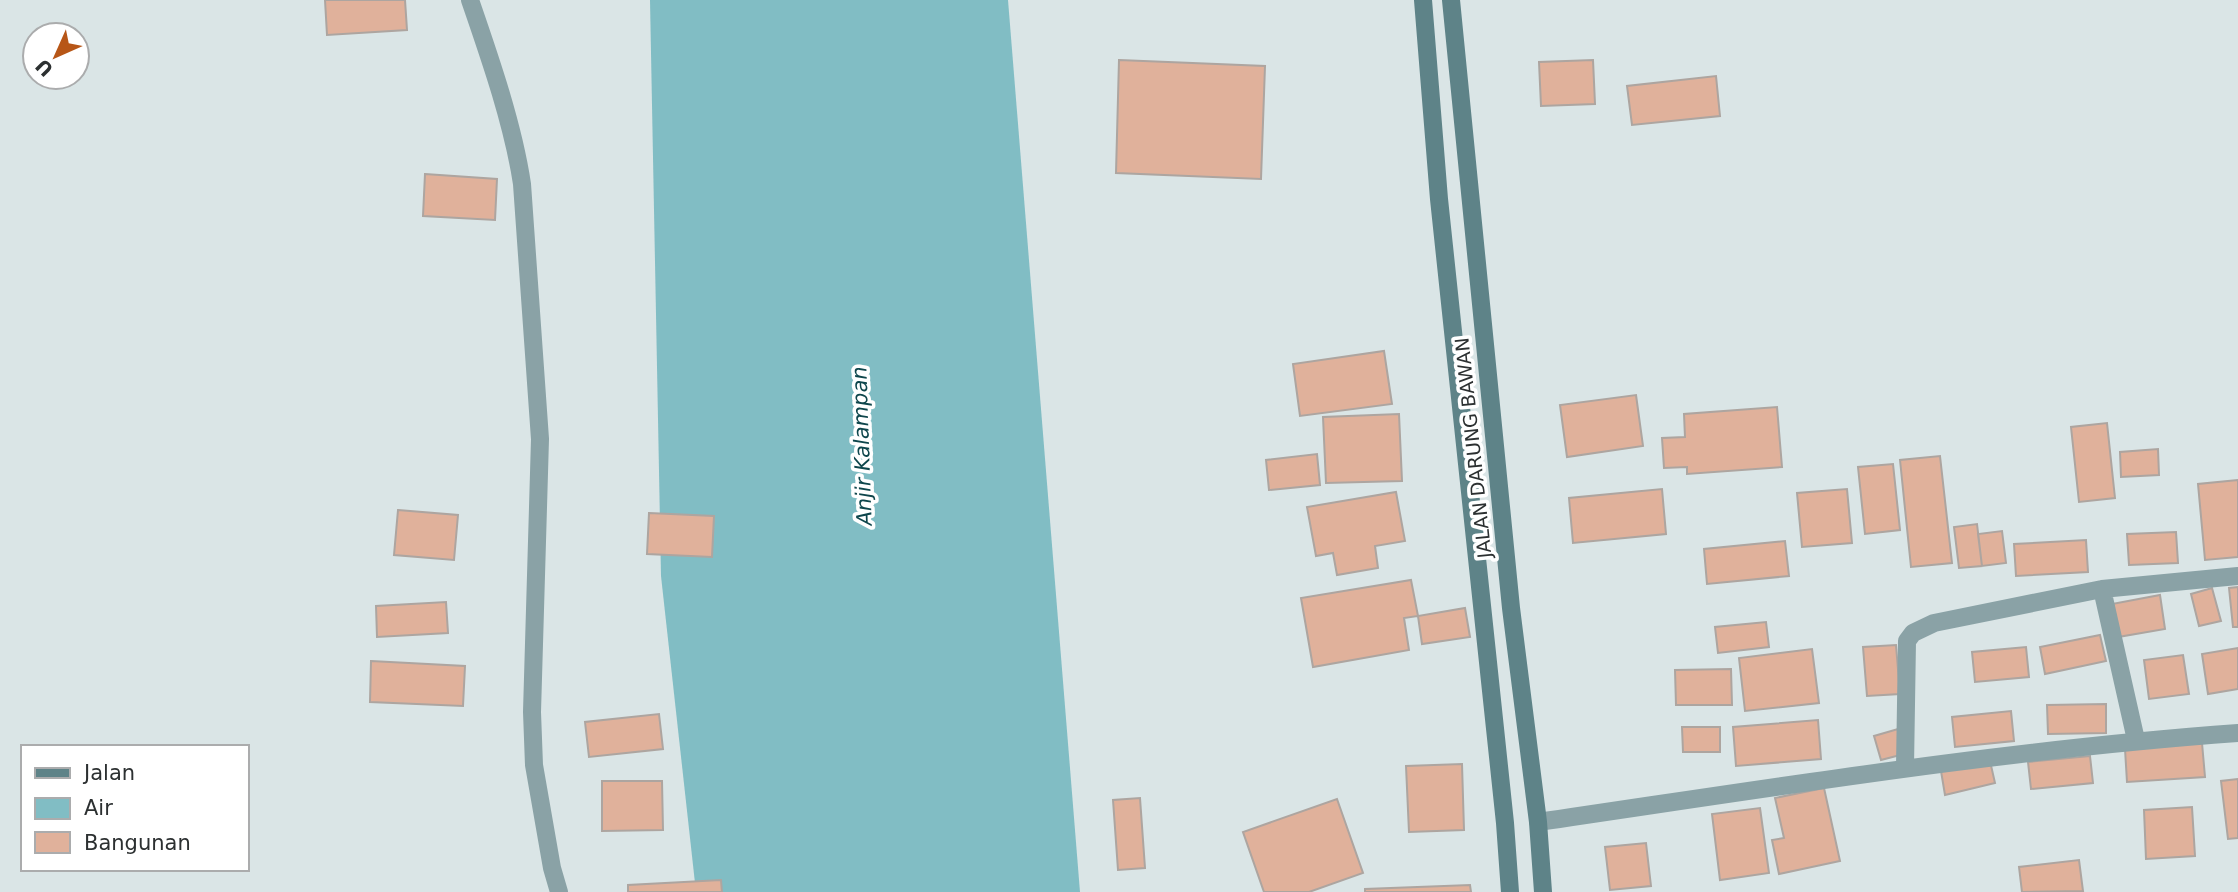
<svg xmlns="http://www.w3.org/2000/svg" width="2238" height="892" viewBox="0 0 2238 892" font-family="'DejaVu Sans',sans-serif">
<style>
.water{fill:#81bdc4}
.building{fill:#e0b19b;stroke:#ada5a0;stroke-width:2}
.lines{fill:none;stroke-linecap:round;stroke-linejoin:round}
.street{stroke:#8aa2a6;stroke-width:18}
.secondary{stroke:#5e8388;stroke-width:18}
.labels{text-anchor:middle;stroke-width:7;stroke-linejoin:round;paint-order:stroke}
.street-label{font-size:19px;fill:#2c3031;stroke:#fff}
.water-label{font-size:21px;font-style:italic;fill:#0e464c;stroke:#fff}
</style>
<rect width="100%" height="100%" fill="#dae5e6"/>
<path class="water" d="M650 0H1008L1080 892H696L661 576Z"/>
<path class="building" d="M325 0H405L407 30 327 35Z
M1119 60 1265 66 1261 179 1116 173Z
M1593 60 1595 104 1541 106 1539 62Z
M1716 76 1720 116 1632 125 1627 86Z
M425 174 497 179 495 220 423 216Z
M1384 351 1392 404 1300 416 1293 364Z
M1636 395 1643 446 1567 457 1560 405Z
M1777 407 1782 467 1687 474V467L1664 468 1662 438 1685 437 1684 414Z
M1399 414 1402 481 1326 483 1323 417Z
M2107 423 2115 498 2079 502 2071 427Z
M2158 449 2159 475 2121 477 2120 452Z
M1317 454 1320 485 1269 490 1266 460Z
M1940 456 1952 563 1911 567 1900 460Z
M1893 464 1900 530 1865 534 1858 467Z
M2238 480V557L2205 560 2198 484Z
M1662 489 1666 534 1573 543 1569 498Z
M1847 489 1852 543 1802 547 1797 493Z
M1396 492 1405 541 1375 546 1378 568 1337 575 1333 553 1316 556 1307 507Z
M398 510 458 515 454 560 394 555Z
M649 513 714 516 712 557 647 554Z
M1977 524 1982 566 1959 568 1954 527Z
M2002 531 2006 563 1982 566 1978 534Z
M2176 532 2178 563 2129 565 2127 534Z
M2086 540 2088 572 2016 576 2014 544Z
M1785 541 1789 576 1707 584 1704 549Z
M1411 580 1418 616 1404 618 1409 650 1313 667 1301 598Z
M2238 587V627H2233L2229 588Z
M2212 588 2221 621 2199 626 2191 594Z
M2160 595 2165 629 2118 637 2112 604Z
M446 602 448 633 377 637 376 606Z
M1465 608 1470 637 1422 644 1418 616Z
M1766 622 1769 647 1718 653 1715 627Z
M2100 635 2106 661 2045 674 2040 647Z
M1896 645 1900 694 1867 696 1863 647Z
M2026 647 2029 677 1975 682 1972 652Z
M2238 648V689L2208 694 2202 654Z
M1812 649 1819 703 1745 711 1739 658Z
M2183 655 2189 694 2149 699 2144 660Z
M371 661 465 666 463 706 370 702Z
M1731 669 1732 705H1676L1675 670Z
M2106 704V733L2048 734 2047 705Z
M2011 711 2014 741 1955 747 1952 717Z
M659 714 663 749 589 757 585 722Z
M1818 720 1821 759 1736 766 1733 727Z
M1682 727H1720V752H1683Z
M1898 729 1904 754 1881 760 1874 736Z
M2202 743 2205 777 2127 782 2125 749Z
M2090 756 2093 783 2031 789 2028 762Z
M1990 761 1995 783 1945 795 1941 771Z
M1462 764 1464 830 1409 832 1406 766Z
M2238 779V838L2228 839 2221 781Z
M602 781H662L663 830 602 831Z
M1824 788 1840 861 1779 874 1772 840 1784 838 1775 798Z
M1140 798 1145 868 1118 870 1113 800Z
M1337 799 1363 873 1309 892H1264L1243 832Z
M2192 807 2195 856 2146 859 2144 810Z
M1760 808 1769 873 1720 880 1712 814Z
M1646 843 1651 886 1610 890 1605 847Z
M2079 860 2083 891 2022 892 2019 867Z
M721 880 722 892H628V885Z
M1470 885 1471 892H1365V889Z"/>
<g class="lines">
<path class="street" d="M470 0C490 58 513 124 522 184L540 439 532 712 534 765 552 868 559 892
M2136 740 2102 589 2238 576
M1905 767 1907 641 1913 633 1934 623 2102 589
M1538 822C1771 788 2003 750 2238 733"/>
<path class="secondary" d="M1423 0 1439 199 1505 823 1510 892
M1451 0 1511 608 1538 822 1543 892"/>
</g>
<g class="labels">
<g class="street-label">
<text transform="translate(1473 448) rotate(-96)" y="7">JALAN DARUNG BAWAN</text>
</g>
<g class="water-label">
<text transform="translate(862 446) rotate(-92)" y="7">Anjir Kalampan</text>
</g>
</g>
<rect x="21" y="745" width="228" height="126" fill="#ffffff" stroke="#abacad" stroke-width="2"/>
<rect x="35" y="768" width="35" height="10" fill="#5e8388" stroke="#abacad" stroke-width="2"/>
<text x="84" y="780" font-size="21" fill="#2c3031">Jalan</text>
<rect x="35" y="798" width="35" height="21" fill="#81bdc4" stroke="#abacad" stroke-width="2"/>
<text x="84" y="815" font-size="21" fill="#2c3031">Air</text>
<rect x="35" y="832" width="35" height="21" fill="#e0b19b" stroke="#abacad" stroke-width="2"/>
<text x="84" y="850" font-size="21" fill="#2c3031">Bangunan</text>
<g transform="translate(56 56) rotate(225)"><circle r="33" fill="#ffffff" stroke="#abacad" stroke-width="2"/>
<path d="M0-5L12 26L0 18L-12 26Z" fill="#b75617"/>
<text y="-10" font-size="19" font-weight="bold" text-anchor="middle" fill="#2c3031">U</text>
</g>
</svg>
